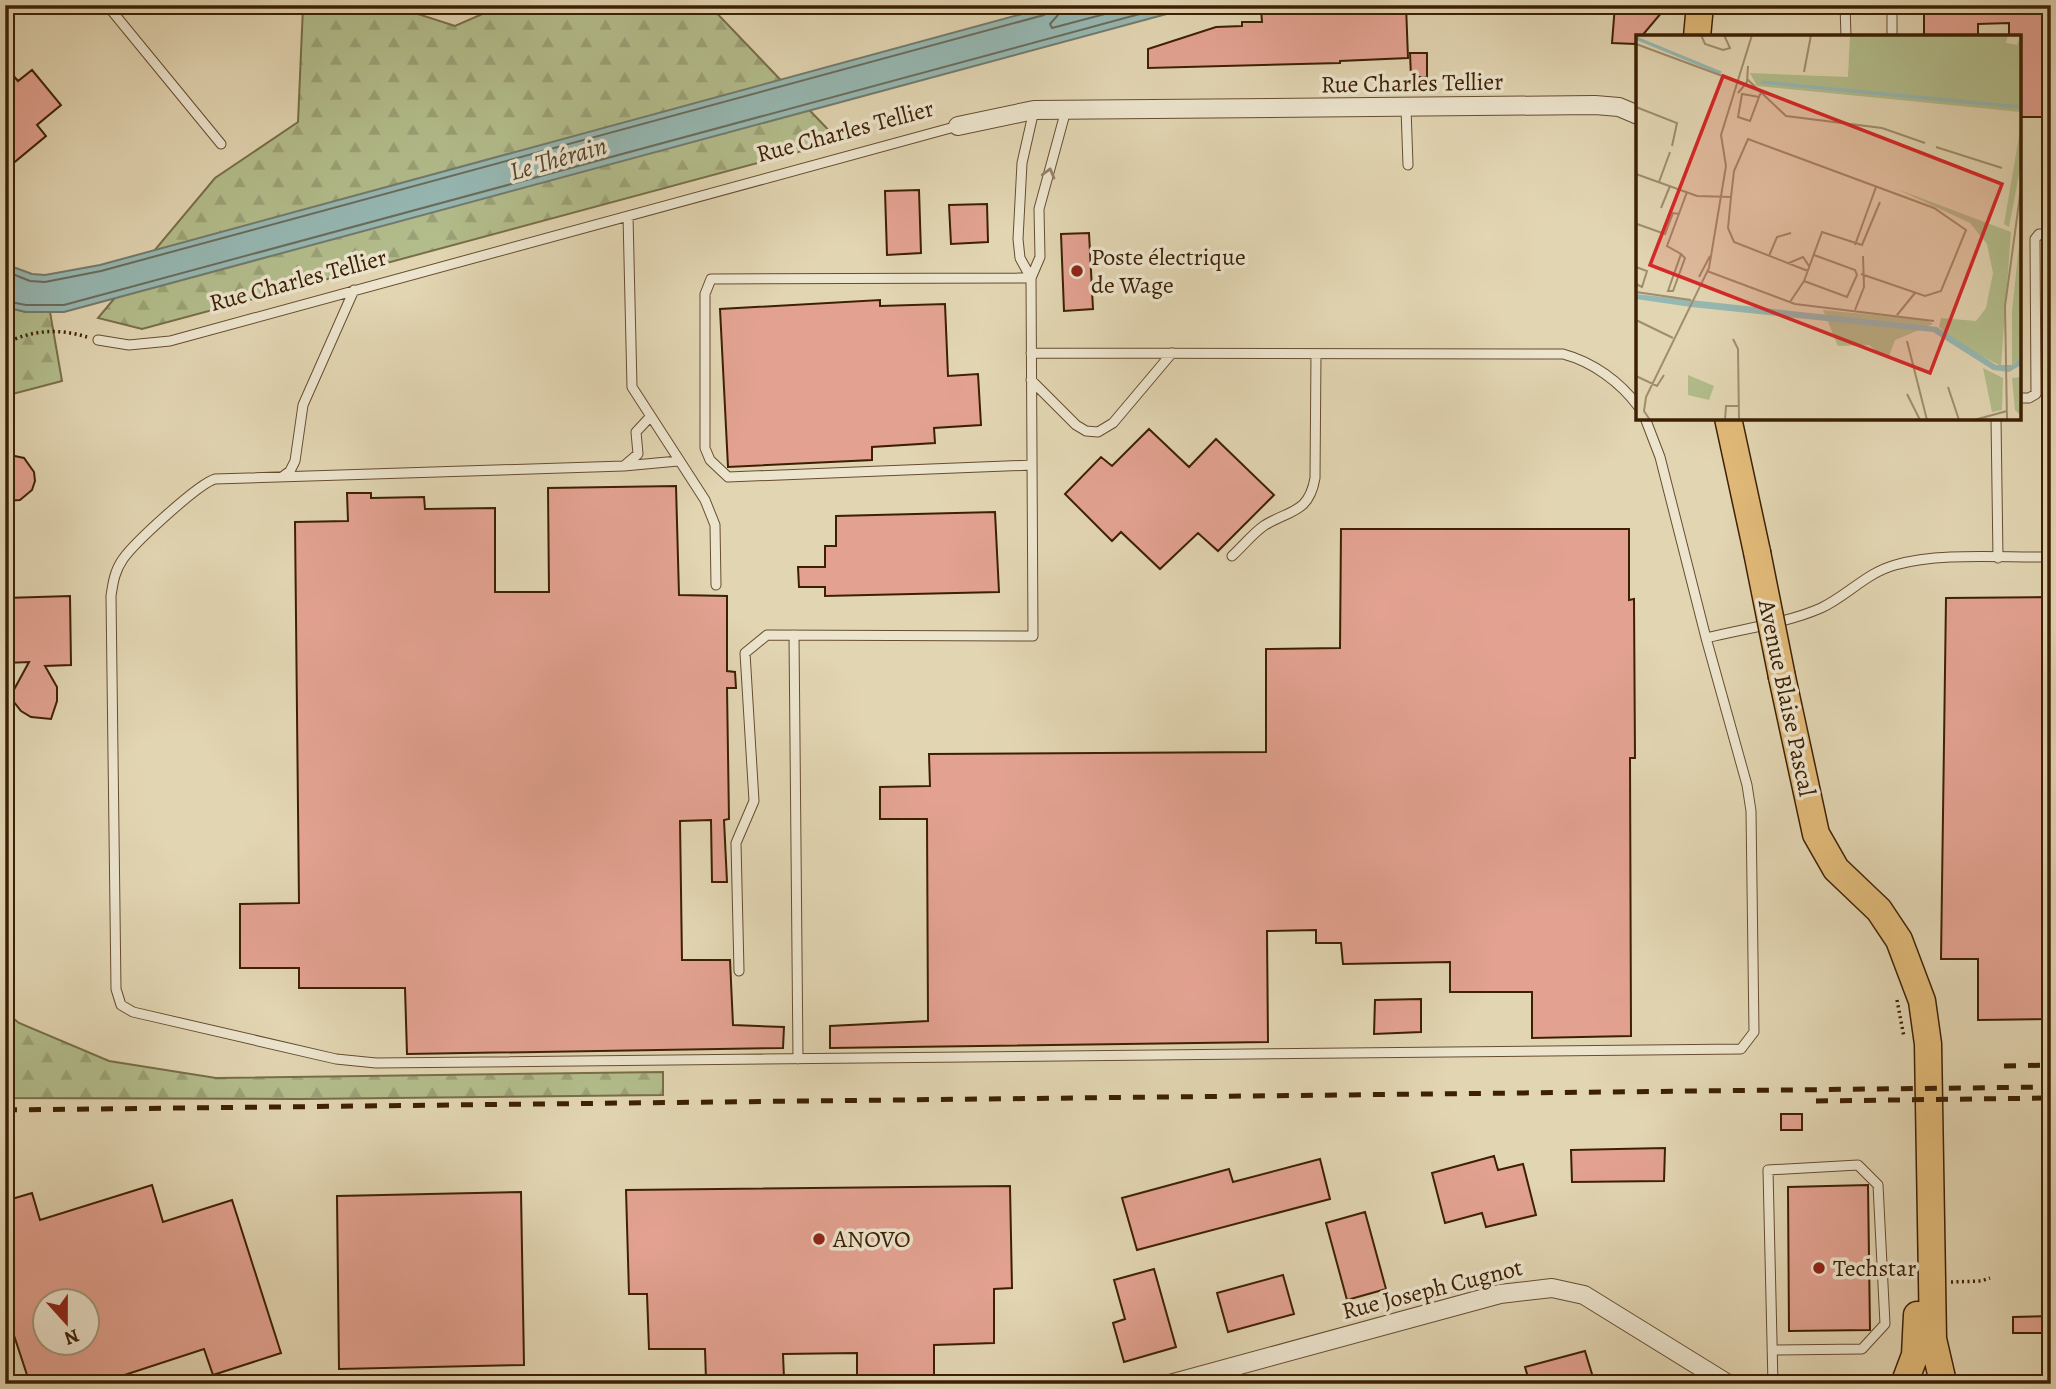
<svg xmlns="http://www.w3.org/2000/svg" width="2056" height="1389" viewBox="0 0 2056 1389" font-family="Alegreya,serif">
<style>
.forest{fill:url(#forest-firs);stroke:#786e48;stroke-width:2}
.water{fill:#96b8b3;stroke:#727b6d;stroke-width:2}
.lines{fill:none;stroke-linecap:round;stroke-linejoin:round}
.shore{stroke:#6a6c5c;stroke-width:2}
.building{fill:#e3a291;stroke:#3d2004;stroke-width:2;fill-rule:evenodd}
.lane-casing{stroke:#664d30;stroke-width:11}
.street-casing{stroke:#664d30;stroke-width:20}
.primary-casing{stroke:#3d2004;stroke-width:29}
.path{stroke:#3d2004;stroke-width:3.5;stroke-dasharray:2 3.5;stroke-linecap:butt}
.lane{stroke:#ece4cd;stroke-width:9}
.street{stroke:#ece4cd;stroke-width:18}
.primary{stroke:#e1ba79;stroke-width:26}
.rail{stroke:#3d2004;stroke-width:5;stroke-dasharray:12 12;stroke-linecap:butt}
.primary-bridge-casing{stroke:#3d2004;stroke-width:29;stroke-linecap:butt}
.primary-bridge{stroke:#e1ba79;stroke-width:26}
.oneway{stroke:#948268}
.poi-dot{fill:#8f2418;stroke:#ece4cd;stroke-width:2.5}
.labels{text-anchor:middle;stroke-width:7;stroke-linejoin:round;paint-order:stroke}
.street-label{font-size:24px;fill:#3d2004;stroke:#ece4cd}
.poi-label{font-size:24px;fill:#3d2004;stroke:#ece4cd;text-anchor:start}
.water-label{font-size:26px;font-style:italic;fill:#534630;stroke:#ece4cd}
.inset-river{fill:none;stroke:#96b8b3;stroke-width:3.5}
.inset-road{fill:none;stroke:#a08d6c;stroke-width:2}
.view{fill:#d62828;fill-opacity:0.15;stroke:#d62828;stroke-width:3.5}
.inset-edge{fill:none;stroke:#3d2004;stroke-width:3.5}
</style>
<defs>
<pattern id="forest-firs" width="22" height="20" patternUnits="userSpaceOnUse" patternTransform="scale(1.75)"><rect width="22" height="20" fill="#b3bd8c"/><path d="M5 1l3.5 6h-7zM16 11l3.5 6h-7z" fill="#9ba277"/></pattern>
</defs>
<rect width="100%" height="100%" fill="#e2d5b2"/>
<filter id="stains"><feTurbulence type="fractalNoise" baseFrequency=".00286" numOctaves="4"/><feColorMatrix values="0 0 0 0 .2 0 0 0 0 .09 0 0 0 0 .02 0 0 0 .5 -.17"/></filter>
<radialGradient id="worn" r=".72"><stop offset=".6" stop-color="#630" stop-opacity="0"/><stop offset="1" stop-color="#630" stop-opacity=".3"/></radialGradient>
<path class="forest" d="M308 5H390L455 26 503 5H709L839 141 142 329 98 318 215 178 298 122 303 7Z
M5 307 26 312H50L62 381 5 396Z
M5 1012 19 1023 109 1061 216 1078 663 1072V1095L299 1099 5 1098Z"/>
<path class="water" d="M1055 5H1200L64 312H26L5 307V264L32 274 45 275 100 265Z"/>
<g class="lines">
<path class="shore" d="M1059 5 1058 15 1050 24 1052 28 1139 5
M5 271 30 281 45 282 101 271 1044 15 1049 12 1051 5
M5 301 26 305H64L1173 5"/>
</g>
<path class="building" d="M1298 5H1406L1408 58 1340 61V63L1148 68V49L1216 27 1242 26V22H1262L1261 9 1298 7Z
M1615 5H1668L1641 37H1638L1635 44 1612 43Z
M1924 5H2051V21H2044V76L2051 77V117H2019V37H2009V23L1978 24V37H1924Z
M1410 53H1427V77H1411Z
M5 66 18 81 32 70 61 105 37 125 46 136 5 170Z
M919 190 921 253 887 255 885 191Z
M987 204 988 242 951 244 949 205Z
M1089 233 1093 309 1064 311 1061 234Z
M880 300V306L945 304 948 376 978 374 981 425 934 428 935 443 872 447V460L728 467 720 309Z
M1149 429 1189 467 1216 439 1274 495 1218 551 1198 533 1160 569 1121 532 1112 541 1065 494 1101 457 1112 466Z
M5 454 24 458 34 472 35 481 32 490 20 500 5 501Z
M676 486 679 595 727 596V671L735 672 736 688H727L729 819 724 820 727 882H712L711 820 680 821 682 960H730L733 1025 784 1027 783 1048 407 1054 405 988H299V968H240V904L299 903 295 522 348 521 347 493H371V498L424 497 425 509 495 508V592H549L548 488Z
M995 512 999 592 825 596V587H799L798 567H825V546H836V516Z
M1341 529H1629V600L1634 599 1635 758H1630L1631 1036 1532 1038V992H1450V962L1343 964 1341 943H1316V930L1267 931 1268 1042 830 1048V1026L928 1021 927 819H880V787L930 786 929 754 1266 752V649L1340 648Z
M70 596 71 665 45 666 57 687V701L51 719 31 717 21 711 10 697 29 662 6 663 5 598Z
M2051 597V1019L1978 1020V959H1941L1946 598Z
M1421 999V1032L1374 1034 1375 1000Z
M1781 1114H1802V1130H1781Z
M1665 1148 1664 1181 1572 1182 1571 1150Z
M1494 1156 1498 1170 1523 1164 1536 1215 1486 1227 1482 1213 1445 1223 1432 1173Z
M1320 1159 1330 1199 1137 1250 1122 1198 1229 1169 1233 1182Z
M152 1185 163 1222 232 1200 281 1353 213 1375 204 1349 97 1384H30L5 1308V1201L32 1193 40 1220ZM46 1301H88V1343H46Z
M1868 1185 1870 1330 1789 1331 1788 1187Z
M1010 1186 1012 1288 994 1289V1343L934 1345V1376L857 1377V1353L783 1354 784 1378 706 1380 705 1349H649L647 1294H629L626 1190Z
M521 1192 524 1365 339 1369 337 1196Z
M1365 1212 1386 1289 1347 1300 1326 1223Z
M1154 1269 1176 1347 1124 1362 1113 1323 1125 1319 1114 1280Z
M1283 1275 1294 1314 1228 1332 1217 1293Z
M2051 1316V1333H2013V1317Z
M1585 1351 1595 1384H1530L1525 1367Z"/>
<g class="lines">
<g class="lane-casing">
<path id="lane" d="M107 5 221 144
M1845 5 1846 37
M1892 5V37
M1406 108 1408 165
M628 216 632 387 705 500 715 525 716 585
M1031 278 711 279 705 294V448L710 460 728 477 1032 465
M1031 278 1020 258 1018 239 1022 163 1034 110
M98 340 129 345 170 341 958 126
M1031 353 1563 354C1593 362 1620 382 1638 406
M1031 380 1076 425 1086 431 1098 432 1113 423 1172 353
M2019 398H2029L2036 394 2035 239 2039 234H2051
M1645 418 1660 457 1706 638
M1996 418 1998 558
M678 461 624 466 215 479C198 484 134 543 123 559 115 570 113 582 111 596L116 989 121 1005 133 1012 336 1059 376 1063 1741 1049 1754 1032 1751 811 1747 785 1706 638C1742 629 1787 623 1821 608 1847 596 1866 573 1895 565 1941 552 2003 558 2051 557
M624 466 638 454 636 432 650 417
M282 477 290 471 295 461 303 405 354 290
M1232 556C1243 546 1253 533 1265 525 1290 510 1309 513 1315 478L1316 354
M794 635 798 1059
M739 971 736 843 754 801 745 653 767 635 1033 636 1031 278 1040 257 1039 209 1066 110
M1772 1350 1862 1349 1885 1324 1878 1185 1858 1165 1768 1170 1773 1384"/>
</g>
<g class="street-casing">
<path id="street" d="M958 126 1034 110 1595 105 1619 107 1638 115
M1170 1384 1500 1294 1552 1288 1584 1295 1728 1384"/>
</g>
<g class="primary-casing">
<path id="primary" d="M1697 37 1700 5
M1728 418 1757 552
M1782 677 1816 834 1836 869 1879 910 1899 940 1922 1001 1928 1044 1933 1339 1942 1378
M1906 1379 1915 1355 1917 1315"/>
</g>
<path class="path" d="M5 343C34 330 57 328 87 337
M1897 1000 1904 1037
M1951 1282 1981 1281 1990 1278"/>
<use href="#lane" class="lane"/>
<use href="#street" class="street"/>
<use href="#primary" class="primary"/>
<path class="rail" d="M2004 1066 2051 1065
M1816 1101 2051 1098
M5 1110 2051 1087"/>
<g class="primary-bridge-casing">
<path id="primary-bridge" d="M1757 552 1782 677"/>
</g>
<use href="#primary-bridge" class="primary-bridge"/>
</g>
<defs><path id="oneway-chevron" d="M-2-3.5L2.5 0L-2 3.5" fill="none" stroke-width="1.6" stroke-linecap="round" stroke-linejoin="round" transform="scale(1.75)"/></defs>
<use class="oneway" href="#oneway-chevron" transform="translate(1049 173) rotate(-75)"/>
<g class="poi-dot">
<circle cx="1077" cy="271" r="7"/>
<circle cx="819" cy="1239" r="7"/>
<circle cx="1819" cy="1268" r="7"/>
</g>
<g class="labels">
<g class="street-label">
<text transform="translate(1412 83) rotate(-1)" y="8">Rue Charles Tellier</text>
<text transform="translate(845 131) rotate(-15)" y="8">Rue Charles Tellier</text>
<text transform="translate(298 280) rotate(-15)" y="8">Rue Charles Tellier</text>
<text transform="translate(1787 698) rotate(78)" y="8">Avenue Blaise Pascal</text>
<text transform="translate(1432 1289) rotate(-14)" y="8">Rue Joseph Cugnot</text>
</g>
<g class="poi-label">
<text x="1091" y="265">Poste électrique<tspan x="1091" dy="28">de Wage</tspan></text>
<text x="833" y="1247">ANOVO</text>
<text x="1833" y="1276">Techstar</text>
</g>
<g class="water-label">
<text transform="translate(558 158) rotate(-16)" y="9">Le Thérain</text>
</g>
</g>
<g transform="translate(1636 35)">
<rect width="385" height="385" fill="#e2d5b2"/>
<path d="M347 333 367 343 366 375 356 377Z" fill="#b3bd8c"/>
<path d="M214 0H372L370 8 381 10 385 0V77L121 51 114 38 212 42ZM385 90V129L373 192 368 189ZM261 154 375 197 365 331 326 311 303 292 305 283 340 286 350 273 357 238 351 209 334 188ZM384 200 385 322 376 331V277ZM187 275 291 285 297 289 259 305 253 321H246L233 310 202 311ZM385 337V378L383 379 379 375 376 343 384 342ZM52 340 78 351 73 365 52 360Z" fill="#b3bd8c"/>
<path d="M0 259 301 292 360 330H377L385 322V330L373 337 357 335 297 297 55 272 0 264Z" fill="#96b8b3"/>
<path class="inset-river" d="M0 3 85 38M125 47 384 72"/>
<path class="inset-road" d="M65 0 69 9 87 15 94 13 88 0M0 9 100 46M168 37 175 0M111 44 150 81 246 93 289 108M102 58 111 47 112 31M123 62 114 86 102 82 106 59 123 62 126 55M0 72 41 88 36 111M300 112 366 133M0 139 61 161 95 162 98 136 112 104 298 173 330 195 305 256 289 261 225 239M23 147 34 117M95 162 92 193 98 207 172 236M25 173 34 151M1 189 29 199 37 178 43 179M219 210 240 152M45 219 49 223 37 256H32L45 219 31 211 51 157M133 221 141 202 155 198M153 228 167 222 173 231M0 232 11 236 6 252 0 249M71 236 159 269 298 286M63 242 74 221M168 246 211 262 221 240 219 235 178 220M0 257 55 265M154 267 168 246 186 197 226 210 244 167M219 275 228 252 227 221M261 280 279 258M0 285 37 303M97 304 102 314 103 385M271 306 291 385M0 341 21 351 28 340M312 352 323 385M271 359 284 385M14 385 8 376 10 362 73 233 90 131 85 100 116 0M89 385 90 371H102M338 385 371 376M371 385 369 271 385 153"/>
<path class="view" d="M87 41 366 149 294 338 14 230Z"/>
<rect width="385" height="385" class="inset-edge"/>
</g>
<rect width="2056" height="1389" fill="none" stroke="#e2d5b2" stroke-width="28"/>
<rect x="7" y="7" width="2042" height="1375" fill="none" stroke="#3d2004" stroke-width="3.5"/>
<rect x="14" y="14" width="2028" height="1361" fill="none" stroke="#3d2004" stroke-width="2"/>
<g transform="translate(66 1322) rotate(159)"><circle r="33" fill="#ece4cd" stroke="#a6967d" stroke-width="2"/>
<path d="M0-5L12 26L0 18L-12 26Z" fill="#8f2418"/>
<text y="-10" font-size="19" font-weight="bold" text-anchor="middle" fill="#3d2004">N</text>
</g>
<rect width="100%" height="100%" filter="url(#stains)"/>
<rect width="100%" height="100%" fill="url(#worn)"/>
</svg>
